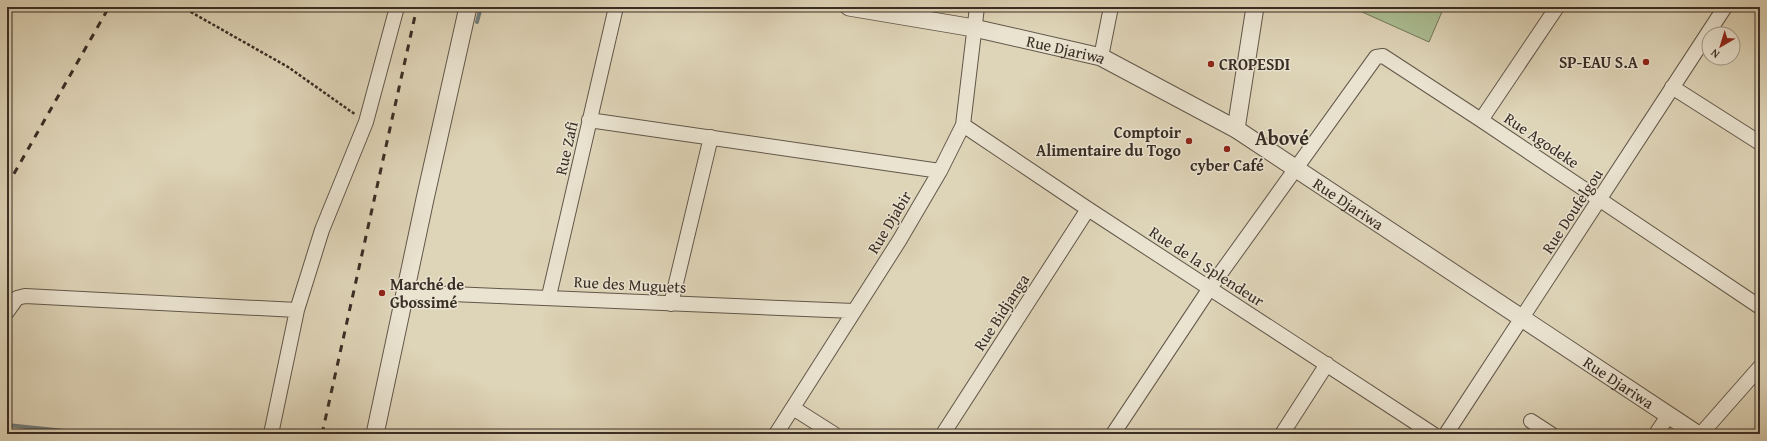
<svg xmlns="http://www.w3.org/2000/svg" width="1767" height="441" viewBox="0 0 1767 441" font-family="'Gentium Book Plus',serif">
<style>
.green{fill:#abbe93;stroke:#72765c}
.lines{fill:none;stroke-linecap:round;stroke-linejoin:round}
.stream{stroke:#727f7e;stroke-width:4}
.minor-casing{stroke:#62574a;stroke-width:16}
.tertiary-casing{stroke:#62574a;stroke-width:19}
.path{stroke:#392d25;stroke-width:2.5;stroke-dasharray:3 2;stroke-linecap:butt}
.minor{stroke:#eae3d0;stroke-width:14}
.tertiary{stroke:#eae3d0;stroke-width:17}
.rail{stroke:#392d25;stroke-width:3;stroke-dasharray:7 7;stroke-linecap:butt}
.poi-dot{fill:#8f2418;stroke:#eae3d0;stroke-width:1.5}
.labels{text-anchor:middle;stroke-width:3;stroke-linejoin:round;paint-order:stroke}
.street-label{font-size:16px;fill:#392d25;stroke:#eae3d0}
.poi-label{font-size:16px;font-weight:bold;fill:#392d25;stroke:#eae3d0;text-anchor:end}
.district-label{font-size:20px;font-weight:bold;fill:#392d25;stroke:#eae3d0}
</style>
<rect width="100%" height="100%" fill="#ded4b7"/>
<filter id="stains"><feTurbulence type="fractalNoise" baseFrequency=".005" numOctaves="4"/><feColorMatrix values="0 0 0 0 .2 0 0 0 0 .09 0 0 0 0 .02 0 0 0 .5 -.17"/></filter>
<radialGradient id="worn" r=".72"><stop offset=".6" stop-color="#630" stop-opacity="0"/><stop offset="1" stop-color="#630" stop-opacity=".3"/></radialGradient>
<path class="green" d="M1351 7H1444L1429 42Z"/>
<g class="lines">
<path class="stream" d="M477 22 481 7
M7 425 75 432 172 434"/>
<g class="minor-casing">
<path id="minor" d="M1101 57 1111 7
M1672 87 1760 143
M589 120 940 171
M1481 120 1557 7
M963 125 1088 209 1433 434
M405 292C554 297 704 305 854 311
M549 296 616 7
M671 304 711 137
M7 312 17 298 25 296 297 310
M793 408 834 434
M1531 421 1551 434
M271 434 297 310 322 230 366 122 397 7
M776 434 899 241 940 171 963 125 977 7
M943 434 1088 209
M1113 434 1210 288 1376 57 1383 56 1481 120 1760 307
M1282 434 1327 364
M1446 434 1725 7
M1656 434 1668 416
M1701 434 1760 367"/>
</g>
<g class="tertiary-casing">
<g id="tertiary">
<path id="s1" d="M849 7 974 28 1101 57 1236 129 1697 434"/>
<path d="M1236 129 1255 7"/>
<path d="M375 434 425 199 468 7"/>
</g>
</g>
<path class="path" d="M182 7 288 67 356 115"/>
<use href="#minor" class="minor"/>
<use href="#tertiary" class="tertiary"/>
<path class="rail" d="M7 186 109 7
M322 434 417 7"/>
</g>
<g class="poi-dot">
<circle cx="1646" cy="62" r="4"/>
<circle cx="1211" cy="64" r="4"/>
<circle cx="1189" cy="141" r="4"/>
<circle cx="1227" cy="149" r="4"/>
<circle cx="382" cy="293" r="4"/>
</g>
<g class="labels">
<g class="street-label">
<text dy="6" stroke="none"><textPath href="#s1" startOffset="221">Rue Djariwa</textPath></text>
<text transform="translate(1542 140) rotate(34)" y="6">Rue Agodeke</text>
<text transform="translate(566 148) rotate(-77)" y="6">Rue Zafi</text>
<text dy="6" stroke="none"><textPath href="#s1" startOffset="545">Rue Djariwa</textPath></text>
<text transform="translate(1572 211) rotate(-57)" y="6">Rue Doufelgou</text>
<text transform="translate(889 222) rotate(-59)" y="6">Rue Djabir</text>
<text transform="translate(1207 266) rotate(33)" y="6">Rue de la Splendeur</text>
<text transform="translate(630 284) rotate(3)" y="6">Rue des Muguets</text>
<text transform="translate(1001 312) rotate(-57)" y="6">Rue Bidjanga</text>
<text dy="6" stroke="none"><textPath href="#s1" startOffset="869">Rue Djariwa</textPath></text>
</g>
<g class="poi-label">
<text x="1638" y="68">SP-EAU S.A</text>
<text x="1219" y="70" text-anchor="start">CROPESDI</text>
<text x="1181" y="138">Comptoir<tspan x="1181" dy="18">Alimentaire du Togo</tspan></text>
<text x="1227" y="171" text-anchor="middle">cyber Café</text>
<text x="390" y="290" text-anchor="start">Marché de<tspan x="390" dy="18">Gbossimé</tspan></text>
</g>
<g class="district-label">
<text x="1282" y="145">Abové</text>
</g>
</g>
<rect width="1767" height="441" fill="none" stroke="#ded4b7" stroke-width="24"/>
<rect x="8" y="8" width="1751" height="425" fill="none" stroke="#392d25" stroke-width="2"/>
<rect x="12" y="12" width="1743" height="417" fill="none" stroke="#392d25"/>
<g transform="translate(1721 46) rotate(218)"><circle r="19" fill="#eae3d0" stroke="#a39a8c"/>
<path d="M0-3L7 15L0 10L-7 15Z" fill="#8f2418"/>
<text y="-6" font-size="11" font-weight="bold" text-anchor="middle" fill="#392d25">N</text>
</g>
<rect width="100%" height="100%" filter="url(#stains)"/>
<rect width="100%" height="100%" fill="url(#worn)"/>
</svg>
